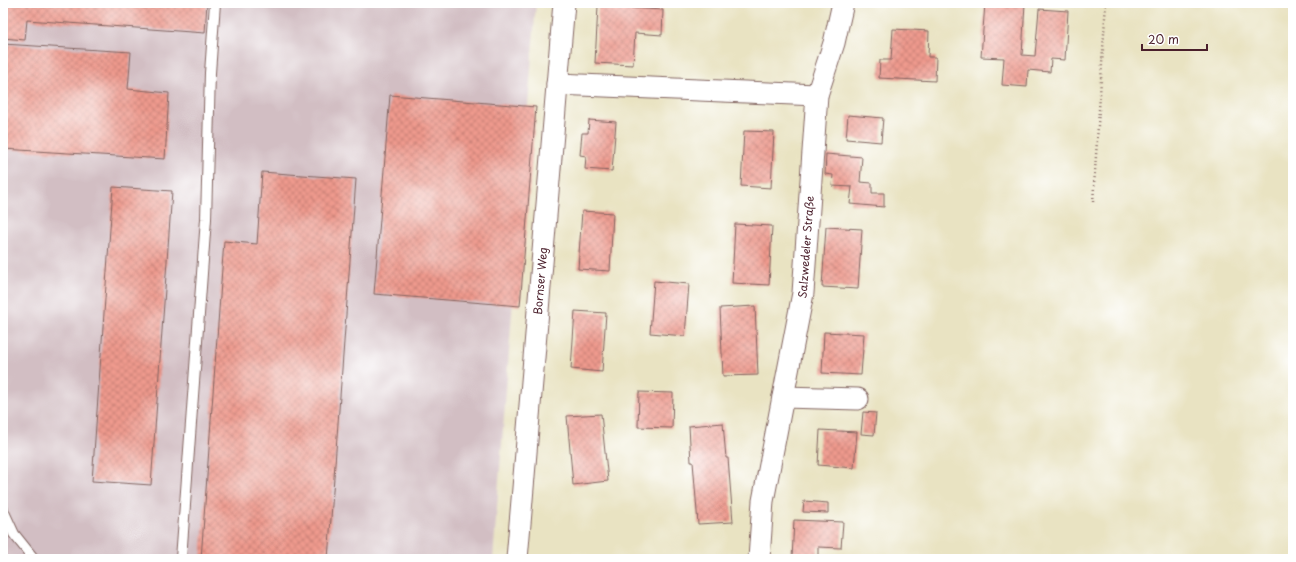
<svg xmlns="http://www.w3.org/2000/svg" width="1296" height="562" viewBox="0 0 1296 562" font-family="'Playpen Sans',sans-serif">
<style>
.industrial{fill:#d2bec3}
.building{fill:url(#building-cross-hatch)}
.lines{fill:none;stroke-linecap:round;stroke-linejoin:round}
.service-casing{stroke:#826460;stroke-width:12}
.minor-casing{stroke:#826460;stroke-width:23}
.path{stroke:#826460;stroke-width:2.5;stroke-dasharray:1 3;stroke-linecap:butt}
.service{stroke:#fff;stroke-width:10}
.minor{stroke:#fff;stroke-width:21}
.labels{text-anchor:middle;stroke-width:3;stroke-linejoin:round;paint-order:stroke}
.street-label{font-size:11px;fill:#4a1f2b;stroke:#fff}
</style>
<defs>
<pattern id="building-cross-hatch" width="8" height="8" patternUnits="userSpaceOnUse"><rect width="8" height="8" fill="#ee9a8d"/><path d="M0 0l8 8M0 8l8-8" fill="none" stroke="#c37d73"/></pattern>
</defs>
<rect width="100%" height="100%" fill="#fff"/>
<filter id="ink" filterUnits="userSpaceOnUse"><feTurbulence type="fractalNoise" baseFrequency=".025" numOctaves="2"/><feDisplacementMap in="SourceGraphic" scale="8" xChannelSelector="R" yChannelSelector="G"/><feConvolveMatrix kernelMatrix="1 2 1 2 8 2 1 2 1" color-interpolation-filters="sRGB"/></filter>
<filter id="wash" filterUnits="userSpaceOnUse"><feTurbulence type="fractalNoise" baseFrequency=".012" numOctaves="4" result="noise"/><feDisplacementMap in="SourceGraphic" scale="16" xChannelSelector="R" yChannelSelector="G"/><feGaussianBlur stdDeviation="0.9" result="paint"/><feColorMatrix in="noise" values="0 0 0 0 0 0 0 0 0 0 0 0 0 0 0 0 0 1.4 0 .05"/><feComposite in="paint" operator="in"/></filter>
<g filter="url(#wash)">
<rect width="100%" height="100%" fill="#e9e3c2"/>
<path class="industrial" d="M3 3H536L493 559H3Z"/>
<g id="blocks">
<path class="building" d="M3 3H207L205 33 27 20 25 40 3 38Z
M985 3H1025L1022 55 1035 56 1039 9 1068 11 1065 60 1051 59 1050 72 1028 70 1027 87 1002 85 1004 58 981 57Z
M598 6 663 10 662 35 635 33 633 65 595 63Z
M893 29 929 31 928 57H936L935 81 879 78 880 60H891Z
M3 44 131 52 128 89 169 93 165 159 3 149Z
M390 95 536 107 520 306 374 294Z
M848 115 883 118 881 142 846 139Z
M589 120 616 122 612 171 585 169 586 156 580 155 582 133H588Z
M744 131 774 132 771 188 741 186Z
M826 154 862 157 860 182 872 183V193H884V207L850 204 852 187 832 186 833 175 825 174Z
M262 172 356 179 328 559H201L224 241 257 244Z
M113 187 172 191 151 485 92 481Z
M582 211 613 213 610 271 578 269Z
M735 224 772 226 769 285 732 283Z
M826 227 862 229 858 289 822 287Z
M654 281 689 284 685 336 650 333Z
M755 306 758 375 723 376 720 308Z
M575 311 606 313 602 372 571 369Z
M824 332 864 334 861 375 822 373Z
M639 392 673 393 672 428 638 427Z
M863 412 876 413 874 435 861 434Z
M601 414 608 481 573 485 567 416Z
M723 423 726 458H728L733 522 698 524 693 462H691L689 426Z
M820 430 857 432 854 468 818 465Z
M804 501 828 503V513L803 512Z
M794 520 843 522 841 548 818 547V559H792Z"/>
</g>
</g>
<g filter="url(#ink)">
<use href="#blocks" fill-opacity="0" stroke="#826460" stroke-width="1"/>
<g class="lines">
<g class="service-casing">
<path id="service" d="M3 510 14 534 34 559
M181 559 206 219 210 73 215 3"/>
</g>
<g class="minor-casing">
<g id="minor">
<path d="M557 84 817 95"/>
<path d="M783 397 858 399"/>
<path id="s1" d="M517 559 564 3"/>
<path id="s2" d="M759 559 763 501 803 293 817 95 834 43 843 3"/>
</g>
</g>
<path class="path" d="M1093 202 1106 3"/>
<use href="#service" class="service"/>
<use href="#minor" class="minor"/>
</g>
</g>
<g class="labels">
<g class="street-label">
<text dy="4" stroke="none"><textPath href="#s2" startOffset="316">Salzwedeler Straße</textPath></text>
<text dy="4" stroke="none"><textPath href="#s1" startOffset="279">Bornser Weg</textPath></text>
</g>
</g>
<rect width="1296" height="562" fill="none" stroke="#fff" stroke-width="16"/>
<path d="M1142 44v6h65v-6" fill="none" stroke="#4a1f2b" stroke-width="2"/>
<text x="1148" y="44" font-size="12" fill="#4a1f2b" stroke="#ffffff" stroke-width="3" paint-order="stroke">20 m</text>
</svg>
